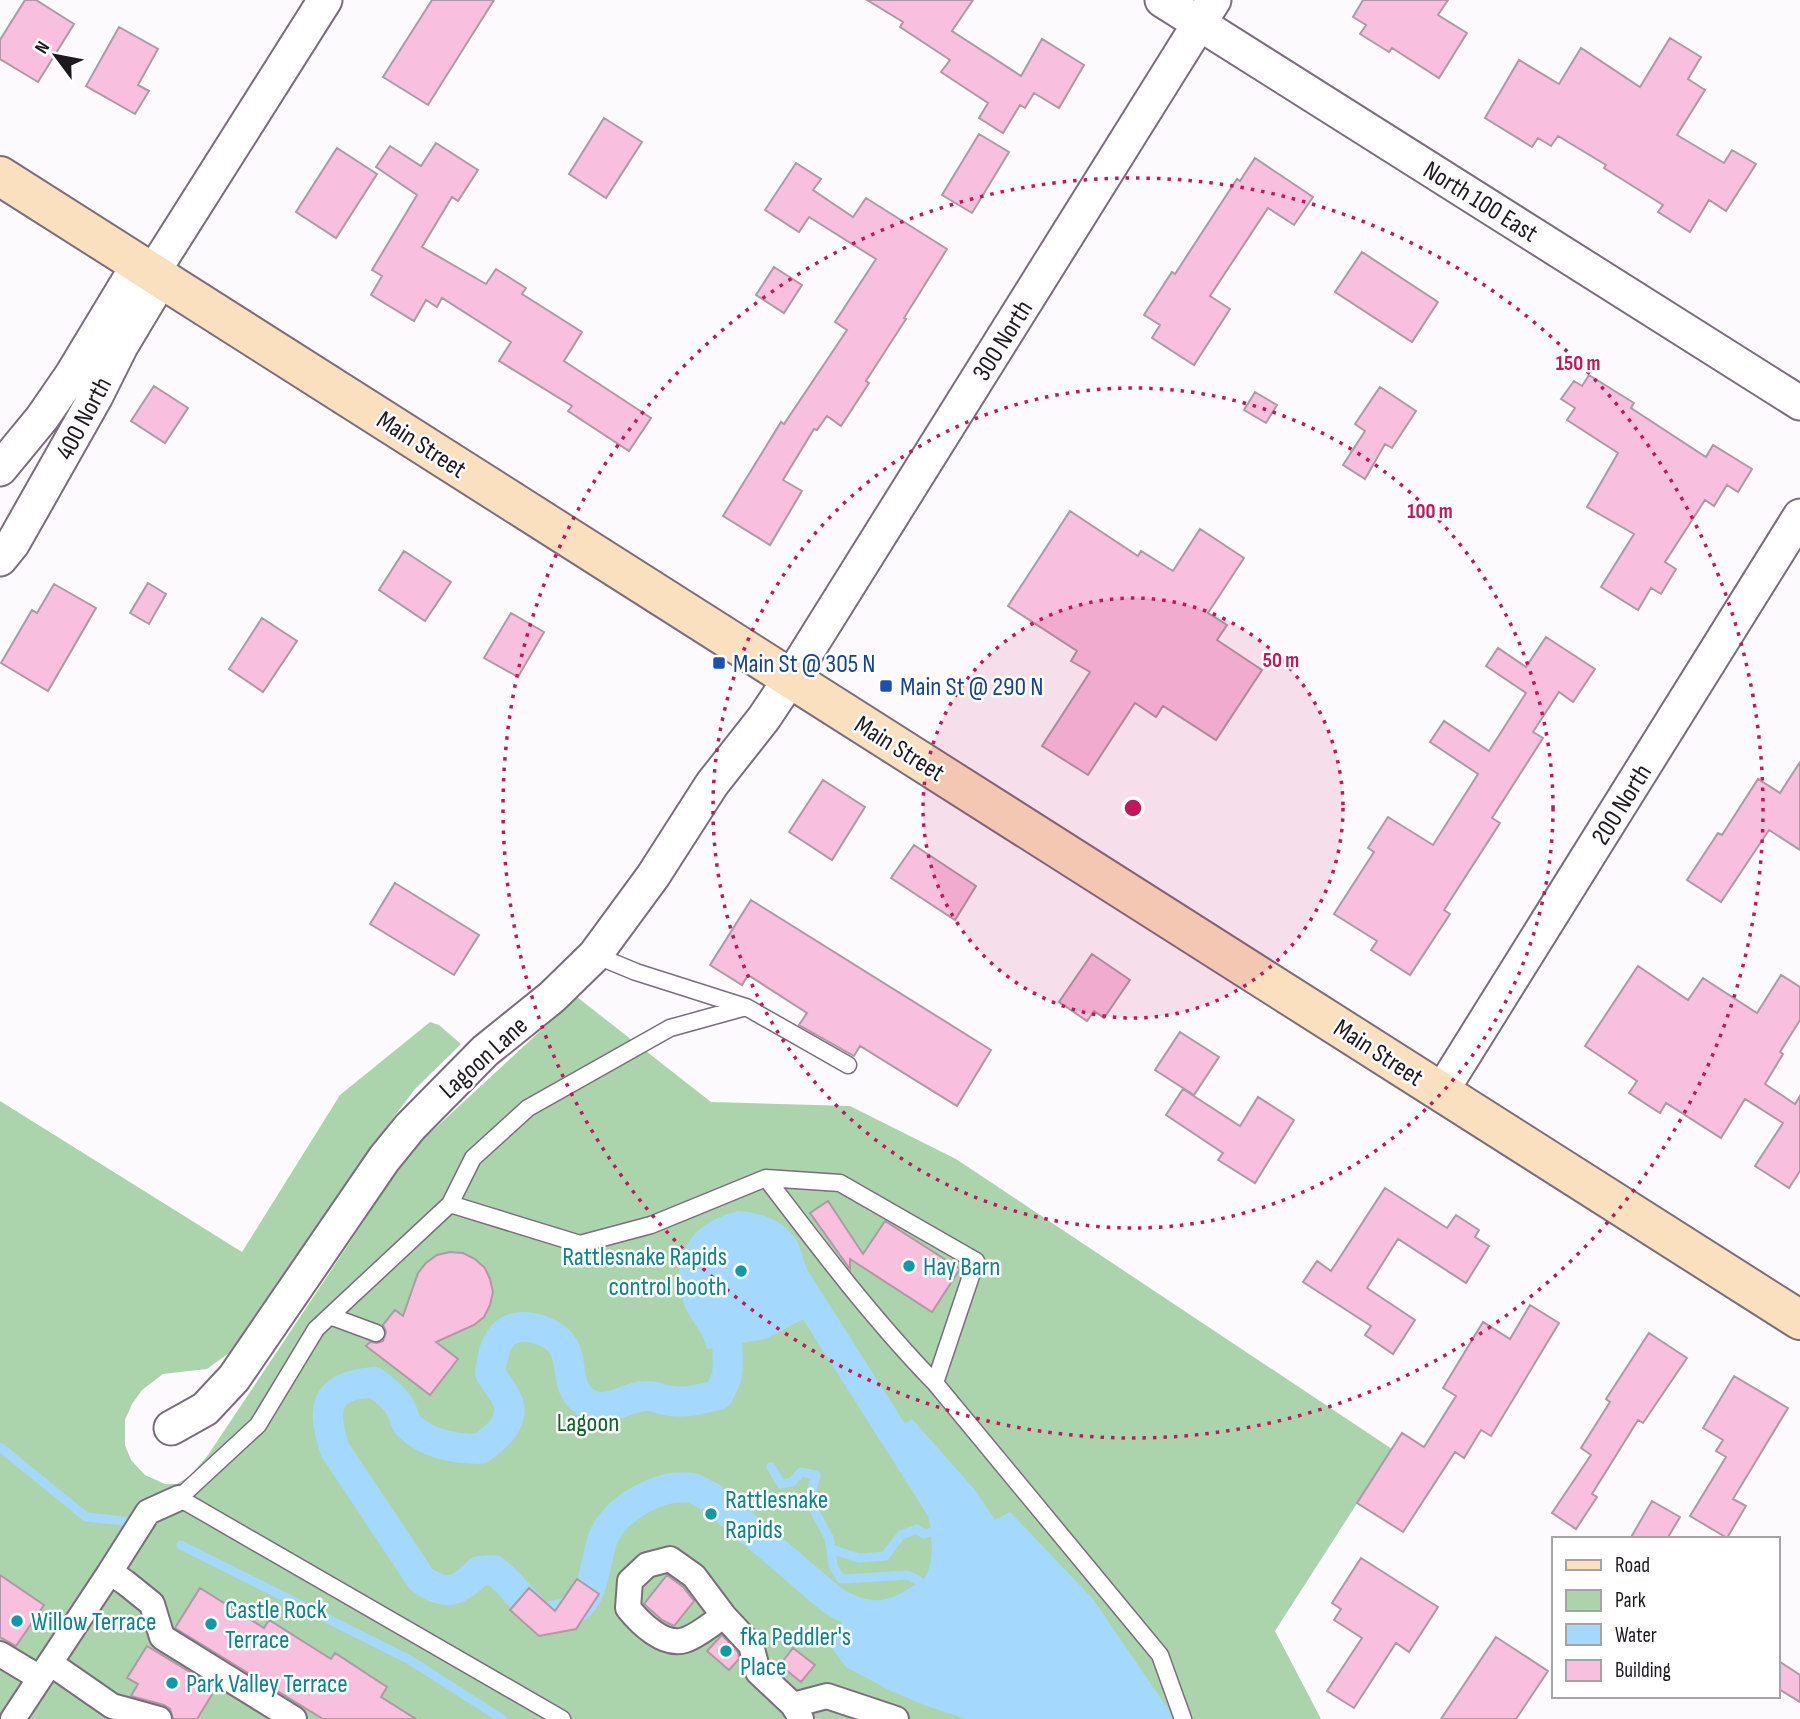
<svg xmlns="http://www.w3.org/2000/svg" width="1800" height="1719" viewBox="0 0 1800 1719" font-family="'Sofia Sans Condensed',sans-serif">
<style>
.green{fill:#abd4ad}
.water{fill:#a5d8fd}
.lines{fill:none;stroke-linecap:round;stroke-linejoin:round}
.stream{stroke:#a5d8fd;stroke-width:9}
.canal{stroke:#a5d8fd;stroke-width:30}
.building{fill:#f8c0de;stroke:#ae99a4;stroke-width:2}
.service-casing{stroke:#7a6d7d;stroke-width:19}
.pedestrian-casing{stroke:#7a6d7d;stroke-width:28}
.minor-casing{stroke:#7a6d7d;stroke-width:37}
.secondary-casing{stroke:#7a6d7d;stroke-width:42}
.service{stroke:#fff;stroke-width:16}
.pedestrian{stroke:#fff;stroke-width:24}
.minor{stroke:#fff;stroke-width:33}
.secondary{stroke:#fbe0c0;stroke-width:38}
.ring{fill:none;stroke:#c2185b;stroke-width:3.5;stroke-dasharray:3.5 7}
.transit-dot{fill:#1a4fb4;stroke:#fff;stroke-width:2.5}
.culture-dot{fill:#0f9aa8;stroke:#fff;stroke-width:2.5}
.labels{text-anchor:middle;stroke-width:5;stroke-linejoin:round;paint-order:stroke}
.street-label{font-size:26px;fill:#1e181f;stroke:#fff}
.transit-label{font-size:26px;fill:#164399;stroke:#fff;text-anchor:start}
.culture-label{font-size:26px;fill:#0d838f;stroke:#fff;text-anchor:start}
.park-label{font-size:26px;fill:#126223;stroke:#fff}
.centre{fill:#c2185b;stroke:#fff;stroke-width:3.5}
.ring-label{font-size:21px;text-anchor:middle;font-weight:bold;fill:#c2185b;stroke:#fff;stroke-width:5;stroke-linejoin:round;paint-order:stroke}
</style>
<rect width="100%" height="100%" fill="#fdfafe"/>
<path class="green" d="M577 997 711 1102 850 1106 956 1159 1392 1449 1275 1631 1321 1719H0V1101L242 1252 340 1095 430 1022 439 1025 461 1044 415 1089 375 1142 283 1279 229 1353 207 1369 163 1374 142 1390 132 1404 125 1420V1445L131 1460 145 1475 165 1484H177L191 1475 208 1455 400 1167 417 1145Z"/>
<path class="water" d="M737 1211C759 1212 785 1220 797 1241 801 1249 803 1260 807 1269L799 1275 822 1309 766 1339 707 1349C704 1333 694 1325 687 1311 672 1282 678 1242 707 1224 716 1218 727 1214 737 1211Z
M912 1419 975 1490 995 1520 1010 1512 1093 1599 1175 1719H966L927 1706 891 1691 846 1667 828 1643 844 1620C854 1622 865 1627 875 1627 918 1624 955 1596 957 1551 957 1545 959 1537 957 1530 951 1496 919 1457 900 1427Z"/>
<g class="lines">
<path class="stream" d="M0 1447 86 1517 124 1521
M771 1467 781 1484 792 1482 801 1472 816 1475 809 1501 829 1538 831 1549 859 1558 885 1556 901 1535 917 1529 924 1534 935 1531
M181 1545 410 1660 502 1719
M831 1549 833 1566 841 1579 908 1575 943 1594"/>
<path class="canal" d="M741 1232 759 1235 773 1244 942 1510C948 1532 951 1569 935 1589 931 1594 923 1598 917 1601 888 1621 861 1619 832 1600L711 1497C705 1495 698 1490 692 1488 661 1482 614 1509 603 1538 596 1556 595 1594 577 1607 568 1614 552 1616 541 1618 524 1602 512 1584 494 1570L479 1571C459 1592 445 1597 421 1579L335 1450C321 1407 324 1386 374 1382 384 1390 395 1397 401 1409 404 1414 404 1421 408 1425 426 1444 456 1449 480 1449 495 1438 515 1423 508 1402 505 1393 495 1382 490 1373 492 1360 494 1342 505 1333 520 1321 548 1329 560 1342 576 1359 562 1388 587 1403 607 1416 629 1394 649 1396 655 1396 660 1399 665 1400 683 1404 701 1399 718 1395 721 1389 726 1381 727 1375 728 1367 728 1338 725 1331 721 1320 710 1311 704 1300 687 1269 710 1238 741 1232Z"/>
</g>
<path class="building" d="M25 0H36L74 24 38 82 0 59V40Z
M432 0H494L428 105 383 77Z
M867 0H973L952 31 1021 76 1042 39 1084 65 1059 108 1034 93 1025 108 1020 105 1003 133 979 118 988 103 941 72 950 60 900 27 903 22Z
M1363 0H1448L1438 15 1467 33 1439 78 1392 48 1389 52 1360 34 1366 25 1353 17Z
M119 27 158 49 138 85 149 91 135 114 86 86Z
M1670 38 1701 57 1688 79 1705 90 1677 135 1724 163 1732 150 1756 164 1726 211 1709 200 1690 232 1658 212 1663 205 1604 168 1606 165 1558 136 1551 146 1538 138 1532 147 1485 118 1519 60 1559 84 1581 48 1640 87Z
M604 118 642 142 606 198 569 174Z
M979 134 1009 152 972 213 942 195Z
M436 143 478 170 458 201 452 197 422 247 486 284 496 269 526 288 522 294 582 332 564 361 651 418 629 451 568 411 572 406 499 361 511 342 442 298 437 307 426 300 414 321 371 295 382 276 372 270 417 195 376 167 390 146 421 166Z
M337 148 377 174 336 238 296 212Z
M1255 158 1313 197 1294 225 1268 208 1210 296 1230 309 1194 365 1152 338 1160 325 1144 315 1172 272 1175 274 1237 179 1240 181Z
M796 163 821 179 813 190 853 217 866 198 947 249 904 318 906 319 866 381 869 383 841 426 827 416 817 430 814 429 783 480 802 491 770 545 723 516 781 422 784 424 847 330 835 322 876 259 809 217 799 232 765 210Z
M1362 252 1438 302 1412 342 1335 292Z
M774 267 802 285 784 313 756 295Z
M1589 375 1634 403 1631 408 1706 457 1713 445 1752 469 1738 492 1727 485 1714 506 1705 500 1665 562 1676 569 1661 594 1651 588 1638 610 1601 587 1634 534 1587 507 1618 453 1567 420 1575 408 1561 399 1574 381 1582 386Z
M154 386 188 408 165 443 131 421Z
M1380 387 1416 411 1392 448 1385 444 1365 479 1343 465 1365 431 1355 424Z
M1255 392 1277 405 1266 423 1244 410Z
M1070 511 1138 556 1141 551 1173 571 1200 529 1244 558 1208 613 1227 625 1217 640 1262 670 1216 740 1163 706 1156 717 1135 703 1088 775 1042 746 1090 672 1071 661 1077 651 1008 606Z
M404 551 451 582 425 621 379 590Z
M148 583 166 594 149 624 130 613Z
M54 584 96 608 48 691 1 663 32 610 37 613Z
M511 613 544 632 518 677 484 658Z
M262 618 297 641 263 692 229 669Z
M1546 637 1595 669 1573 702 1559 692 1533 732 1543 738 1492 818 1500 823 1444 910 1450 914 1410 975 1371 950 1377 941 1334 914 1374 852 1368 848 1388 817 1433 845 1478 774 1430 742 1444 721 1489 751 1526 693 1486 666 1498 648 1526 667Z
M1800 762V850L1769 830 1721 902 1687 880 1718 833 1722 835 1758 779 1780 793Z
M823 780 865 807 832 860 789 832Z
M914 845 976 886 955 920 891 878Z
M395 883 479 935 454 975 370 924Z
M751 900 991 1050 957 1106 860 1046 854 1056 799 1025 807 1013 748 975 742 985 710 965Z
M1092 954 1130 980 1104 1018 1094 1011 1087 1021 1059 1002Z
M1638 966 1688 1000 1703 978 1757 1013 1781 975 1800 987V1020L1780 1052 1783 1054 1765 1084 1795 1104 1800 1096V1171L1789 1188 1755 1166 1783 1123 1745 1099 1721 1138 1666 1103 1660 1113 1629 1093 1637 1081 1585 1046Z
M1180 1032 1219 1057 1194 1095 1155 1070Z
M1183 1089 1240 1126 1258 1097 1294 1120 1255 1183 1218 1160 1223 1153 1166 1115Z
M1385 1188 1447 1228 1456 1215 1479 1230 1475 1237 1489 1246 1466 1283 1398 1239 1367 1288 1415 1320 1393 1354 1365 1335 1371 1326 1303 1282 1317 1261 1331 1271Z
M828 1201 863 1254 885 1221 960 1269 932 1312 850 1259V1269L810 1213Z
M450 1252 463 1253 475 1259 485 1268 490 1279 493 1292 490 1305 484 1317 474 1325 436 1342 458 1359 430 1395 366 1346 370 1342 377 1343 383 1341 386 1332 383 1325 395 1310 403 1316 418 1273 426 1263 437 1255Z
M1530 1305 1559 1323 1491 1436 1481 1430 1464 1458 1455 1452 1403 1532 1357 1503 1402 1433 1424 1447 1456 1396 1443 1388 1483 1322 1510 1339Z
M1649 1333 1687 1358 1643 1423 1638 1420 1592 1494 1597 1497 1576 1529 1552 1513 1591 1455 1581 1448 1610 1402 1606 1399Z
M1734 1376 1788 1408 1733 1499 1746 1506 1727 1538 1690 1516 1726 1457 1716 1451 1723 1440 1703 1428Z
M1652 1501 1680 1517 1667 1539H1630Z
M1361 1558 1438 1607 1409 1652 1396 1643 1354 1708 1327 1691 1362 1638 1334 1620 1341 1609 1332 1603Z
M0 1575 44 1605 16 1646 0 1637Z
M667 1575 683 1587 694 1601 674 1626 662 1620 644 1604Z
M577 1579 599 1594 576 1629 539 1636 510 1610 529 1588 555 1611Z
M200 1588 264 1628 269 1620 331 1659 335 1653 387 1687 381 1697 416 1719H323L175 1628Z
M722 1635 738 1652 739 1659 729 1670 707 1651Z
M1496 1637 1548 1671 1516 1719H1441Z
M147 1646 216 1688 197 1719H173L170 1709 164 1705 131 1696 138 1684 127 1678Z
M793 1648 815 1665 801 1682 780 1665Z
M1777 1660 1800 1675V1702L1777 1688Z"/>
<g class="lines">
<g class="service-casing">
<path id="service" d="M595 955 636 972 746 1007 848 1065
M450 1204 580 1244 651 1225 766 1178 840 1183 976 1261 935 1383C873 1319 820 1249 766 1178
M330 1316 376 1333
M935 1383 1160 1655 1183 1719
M562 1719 179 1498 258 1425 316 1329 450 1204 473 1158 528 1108 670 1028 746 1007"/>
</g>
<g class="pedestrian-casing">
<path id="pedestrian" d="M110 1572 148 1512 179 1498
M724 1616C712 1623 698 1636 685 1640 664 1647 640 1623 628 1608L630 1581 647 1565 670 1559 694 1576 724 1616 751 1645 758 1672 793 1705 801 1719
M0 1654 40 1678
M50 1663 112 1706 159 1719
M793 1705 827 1696 896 1719
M13 1719 110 1572 126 1583 152 1604 162 1637 294 1719"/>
</g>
<g class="minor-casing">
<path id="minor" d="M1162 0 1800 403
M0 469 42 418 71 376 129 280 153 272
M0 559 13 543 95 398 121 346 151 296 153 272 325 0
M1441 1092 1800 516
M171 1428 205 1409 234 1378 384 1159 410 1127 485 1051 552 997 595 955 653 876 712 784 764 718 790 679 1214 0"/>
</g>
<g class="secondary-casing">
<path id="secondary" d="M0 176 1800 1320"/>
</g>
<use href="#service" class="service"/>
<use href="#pedestrian" class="pedestrian"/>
<use href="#minor" class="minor"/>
<use href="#secondary" class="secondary"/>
</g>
<circle cx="1133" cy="808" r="210" fill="#c2185b" fill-opacity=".12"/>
<g class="ring">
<circle cx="1133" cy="808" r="210"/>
<circle cx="1133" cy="808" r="420"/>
<circle cx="1133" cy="808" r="630"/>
</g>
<g class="transit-dot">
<rect x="712" y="656" width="14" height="14" rx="3.5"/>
<rect x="879" y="679" width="14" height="14" rx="3.5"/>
</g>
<g class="culture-dot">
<circle cx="909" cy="1266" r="7"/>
<circle cx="741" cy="1271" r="7"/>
<circle cx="711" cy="1514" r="7"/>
<circle cx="17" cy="1621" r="7"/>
<circle cx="211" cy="1624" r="7"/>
<circle cx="726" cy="1651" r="7"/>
<circle cx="172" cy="1683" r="7"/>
</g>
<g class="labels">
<g class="street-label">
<text transform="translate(1481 201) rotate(32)" y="9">North 100 East</text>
<text transform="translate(1002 340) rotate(-58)" y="9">300 North</text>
<text transform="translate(83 418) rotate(-62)" y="9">400 North</text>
<text transform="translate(422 444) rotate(33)" y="9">Main Street</text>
<text transform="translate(900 748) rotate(32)" y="9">Main Street</text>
<text transform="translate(1621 804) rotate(-58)" y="9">200 North</text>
<text transform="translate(1379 1052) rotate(33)" y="9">Main Street</text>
<text transform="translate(483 1057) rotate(-42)" y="9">Lagoon Lane</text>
</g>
<g class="transit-label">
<text x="733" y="672">Main St @ 305 N</text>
<text x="900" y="695">Main St @ 290 N</text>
</g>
<g class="culture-label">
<text x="727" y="1265" text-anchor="end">Rattlesnake Rapids<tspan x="727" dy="30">control booth</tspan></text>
<text x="923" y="1275">Hay Barn</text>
<text x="725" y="1508">Rattlesnake<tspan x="725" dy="30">Rapids</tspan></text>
<text x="225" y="1618">Castle Rock<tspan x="225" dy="30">Terrace</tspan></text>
<text x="31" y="1630">Willow Terrace</text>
<text x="740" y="1645">fka Peddler's<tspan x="740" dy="30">Place</tspan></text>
<text x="186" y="1692">Park Valley Terrace</text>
</g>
<g class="park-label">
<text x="588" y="1431">Lagoon</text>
</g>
</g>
<circle cx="1133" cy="808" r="10" class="centre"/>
<g class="ring-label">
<text x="1578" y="370">150 m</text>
<text x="1430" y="518">100 m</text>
<text x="1281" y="667">50 m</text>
</g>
<rect x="1552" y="1537" width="228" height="161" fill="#ffffff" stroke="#a5a3a5" stroke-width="2"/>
<rect x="1566" y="1560" width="35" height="10" fill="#fbe0c0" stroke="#a5a3a5" stroke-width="2"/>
<text x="1615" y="1572" font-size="21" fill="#1e181f">Road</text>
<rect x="1566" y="1590" width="35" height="21" fill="#abd4ad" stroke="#a5a3a5" stroke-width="2"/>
<text x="1615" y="1607" font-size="21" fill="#1e181f">Park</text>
<rect x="1566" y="1624" width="35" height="21" fill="#a5d8fd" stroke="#a5a3a5" stroke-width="2"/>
<text x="1615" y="1642" font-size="21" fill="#1e181f">Water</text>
<rect x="1566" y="1660" width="35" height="21" fill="#f8c0de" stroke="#a5a3a5" stroke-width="2"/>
<text x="1615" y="1677" font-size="21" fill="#1e181f">Building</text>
<g transform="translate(56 56) rotate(302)" stroke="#ffffff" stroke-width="5" paint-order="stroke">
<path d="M0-5L12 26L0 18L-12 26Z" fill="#1e181f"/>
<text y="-10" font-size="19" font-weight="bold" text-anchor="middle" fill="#1e181f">N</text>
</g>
</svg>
